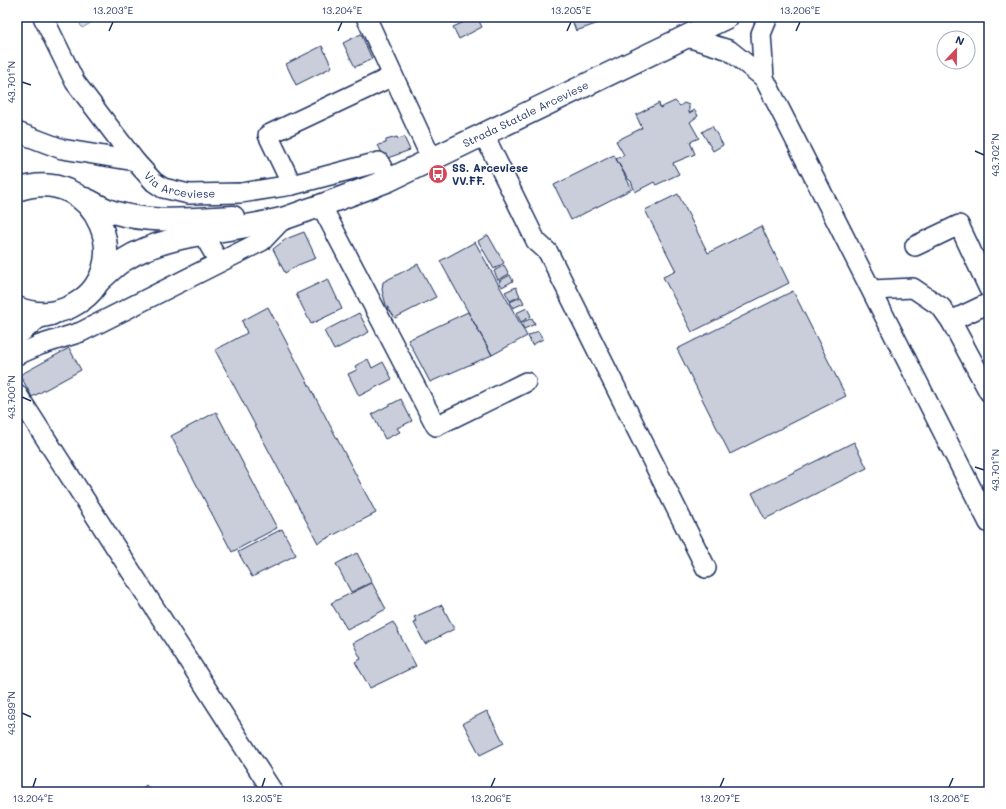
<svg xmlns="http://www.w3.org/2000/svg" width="1006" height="809" viewBox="0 0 1006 809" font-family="Mali,sans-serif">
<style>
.green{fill:#dee1e7;stroke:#7c88a2}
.building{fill:#caceda;stroke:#1b2f5e}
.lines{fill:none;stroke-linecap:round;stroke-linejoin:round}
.minor-casing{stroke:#1b2f5e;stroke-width:22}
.major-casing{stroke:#1b2f5e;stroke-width:25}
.path{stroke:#1b2f5e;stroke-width:2.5;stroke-dasharray:1 3;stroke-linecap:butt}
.minor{stroke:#fff;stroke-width:19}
.major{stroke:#fff;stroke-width:22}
.ticks{fill:none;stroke:#1b2f5e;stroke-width:1.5}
.labels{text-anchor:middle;stroke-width:3;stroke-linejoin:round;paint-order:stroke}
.street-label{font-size:11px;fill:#1b2f5e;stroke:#fff}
.poi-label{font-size:11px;font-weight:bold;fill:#1b2f5e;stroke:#fff;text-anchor:start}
.neatline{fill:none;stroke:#1b2f5e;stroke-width:1.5}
.ticks-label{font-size:10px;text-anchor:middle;fill:#1b2f5e}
</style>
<rect width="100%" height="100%" fill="#fff"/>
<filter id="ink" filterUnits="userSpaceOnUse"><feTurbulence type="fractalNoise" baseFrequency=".025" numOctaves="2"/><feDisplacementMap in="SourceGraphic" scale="8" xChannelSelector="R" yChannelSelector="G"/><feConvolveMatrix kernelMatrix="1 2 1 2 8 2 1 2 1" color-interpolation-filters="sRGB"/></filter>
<g filter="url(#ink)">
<path class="green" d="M77 17H101L82 28Z"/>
<path class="building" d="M475 17H477L482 27 459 39 453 27Z
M571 17H603L604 21 576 31Z
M361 34 372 59 355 67 343 43Z
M322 46 332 67 296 85 286 64Z
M675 101 680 106 684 103 689 105V113L695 110 698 116 690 122 699 138 690 142 695 154 673 163 679 174 656 185 654 182 635 192 631 181 628 179 616 159 624 155 616 141 642 128 636 115 659 103 660 108Z
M712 126 723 145 713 151 702 132Z
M397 137 398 139 404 137 410 150 385 159 378 145 386 143V140Z
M614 155 632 189 571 220 554 185Z
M678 194 708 253 761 226 789 283 692 332 663 277 676 271 645 210Z
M304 232 316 258 298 265 285 273 273 249 286 239Z
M488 235 504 263 494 269 478 241Z
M475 242 527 336 492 355 440 261Z
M418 264 436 297 395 318 386 305 382 290 383 282Z
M504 265 509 274 498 280 494 271Z
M510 275 513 281 502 287 499 281Z
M328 279 342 309 311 324 296 294Z
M516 287 520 296 510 301 505 292Z
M793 291 846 396 730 454 677 349Z
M521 297 524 303 513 308 510 302Z
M268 307 376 513 318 543 215 350 247 333 242 321Z
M527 308 531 316 521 322 516 313Z
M468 312 492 355 430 382 408 340Z
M359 313 369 332 334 350 324 331Z
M532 318 535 324 524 329 521 323Z
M538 331 543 339 532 345 528 336Z
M69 348 81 370 32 397 20 375Z
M368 359 372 368 383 362 392 379 359 396 348 374 357 370 355 366Z
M401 399 412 421 397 428 400 432 385 439 372 414Z
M216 412 277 528 232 552 171 436Z
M854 442 867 468 765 519 752 493Z
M282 529 296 555 252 577 238 552Z
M357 553 372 582 351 592 336 564Z
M372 583 386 609 347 629 331 603Z
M442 605 454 629 425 644 414 623 417 622 414 617Z
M393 622 416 666 370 688 355 662 361 659 353 643Z
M487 711 504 743 480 755 463 723Z
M146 785 153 792H138Z"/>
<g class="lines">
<g class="minor-casing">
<g id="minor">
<path id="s1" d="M43 17 75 82 135 161 154 182 163 188 189 194 241 193 292 185 379 162 389 180"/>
<path d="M366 17 432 160"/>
<path d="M768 17 761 34 764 78 989 523"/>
<path d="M687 37 729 50 764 78"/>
<path d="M17 132 62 149 135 161"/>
<path d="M484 135 536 241 548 252 706 568"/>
<path d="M292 185 268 135 393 76"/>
<path d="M321 205 436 426 526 382"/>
<path d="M196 222 219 262"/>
<path d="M915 246 959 225 989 289"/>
<path d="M872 290 913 288 941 307 951 321 989 392"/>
<path d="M951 321 989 303"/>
<path d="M17 355 40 345 81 332 262 241 284 218"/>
<path d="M17 394 273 792"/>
</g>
</g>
<g class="major-casing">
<g id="major">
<path d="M17 190C98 161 141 273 70 307 53 315 34 315 17 308"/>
<path d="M85 199C94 203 103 209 113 212 151 224 193 219 233 217"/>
<path id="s2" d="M98 282C106 275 114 266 124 260 165 233 234 231 282 219 295 215 307 210 320 206 343 197 366 189 389 180L727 17"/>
<path d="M17 334 38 317 51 314"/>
</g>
</g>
<path class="path" d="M65 22 72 17"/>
<use href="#minor" class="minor"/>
<use href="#major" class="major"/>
</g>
</g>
<path class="ticks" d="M109 31 113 22M338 31 342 22M567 31 571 22M796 31 800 22M22 82 31 85M975 151 984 155M22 397 31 401M975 467 984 470M22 713 31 717M33 787 36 778M262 787 265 778M491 787 495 778M720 787 724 778M949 787 953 778"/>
<defs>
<g id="bus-disc" transform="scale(1)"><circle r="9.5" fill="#d1495b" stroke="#fff"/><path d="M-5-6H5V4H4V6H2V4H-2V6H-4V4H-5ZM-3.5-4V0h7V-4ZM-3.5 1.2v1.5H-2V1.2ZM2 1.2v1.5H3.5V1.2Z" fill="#fff"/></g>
</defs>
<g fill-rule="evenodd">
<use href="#bus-disc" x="438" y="174"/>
</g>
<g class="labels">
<g class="street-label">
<text dy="4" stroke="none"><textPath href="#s2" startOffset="464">Strada Statale Arceviese</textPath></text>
<text dy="4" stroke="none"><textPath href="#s1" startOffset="226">Via Arceviese</textPath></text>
</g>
<g class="poi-label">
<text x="452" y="172">SS. Arceviese<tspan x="452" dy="13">VV.FF.</tspan></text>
</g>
</g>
<rect width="1006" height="809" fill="none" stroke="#fff" stroke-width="44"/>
<g transform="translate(956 50) rotate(22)"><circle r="19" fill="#ffffff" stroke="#a4acbf"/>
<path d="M0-3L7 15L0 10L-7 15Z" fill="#d1495b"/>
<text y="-6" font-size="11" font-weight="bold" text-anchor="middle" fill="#1b2f5e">N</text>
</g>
<rect x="22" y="22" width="962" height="765" class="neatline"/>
<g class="ticks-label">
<text x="113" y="14">13.203°E</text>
<text x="342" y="14">13.204°E</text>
<text x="571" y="14">13.205°E</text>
<text x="800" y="14">13.206°E</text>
<text transform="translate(11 82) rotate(-90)" y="4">43.701°N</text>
<text transform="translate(995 155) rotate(-90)" y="4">43.702°N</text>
<text transform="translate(11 397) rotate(-90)" y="4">43.700°N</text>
<text transform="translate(995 470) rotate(-90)" y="4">43.701°N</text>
<text transform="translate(11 713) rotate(-90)" y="4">43.699°N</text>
<text x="33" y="802">13.204°E</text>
<text x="262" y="802">13.205°E</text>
<text x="491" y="802">13.206°E</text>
<text x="720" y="802">13.207°E</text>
<text x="949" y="802">13.208°E</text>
</g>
</svg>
